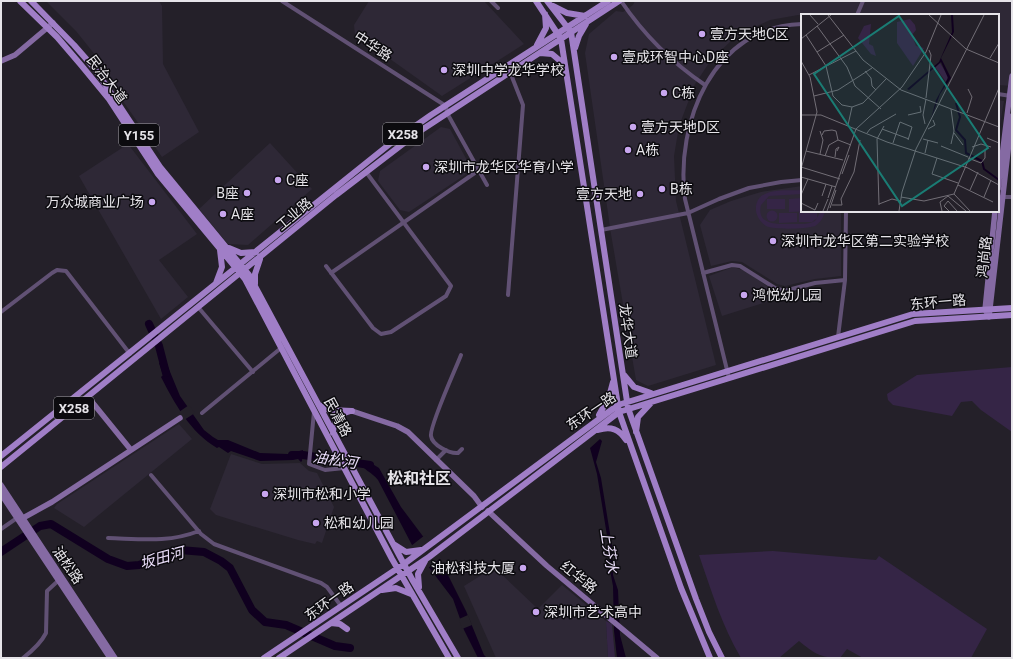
<svg xmlns="http://www.w3.org/2000/svg" width="1013" height="659" viewBox="0 0 1013 659" font-family="Roboto,'Noto Sans SC',sans-serif">
<style>
.built{fill:#2e2836}
.green{fill:#352546}
.water{fill:#10001f}
.pier{fill:#242029}
.lines{fill:none;stroke-linecap:round;stroke-linejoin:round}
.river{stroke:#10001f;stroke-width:8}
.street{stroke:#615174;stroke-width:4}
.secondary{stroke:#856aa3;stroke-width:5.5}
.primary{stroke:#a07ec7;stroke-width:6}
.poi-dot{fill:#c8a6ef;stroke:#0c0b0f;stroke-width:1.5}
.labels{text-anchor:middle;stroke-width:3;stroke-linejoin:round;paint-order:stroke}
.shield{fill:#0c0b0f;stroke:#a5a3a8;stroke-width:1}
.shield-label{font-size:13px;font-weight:bold;fill:#e6e4e9}
.poi-label{font-size:14px;fill:#e6e4e9;stroke:#0c0b0f;text-anchor:start}
.street-label{font-size:14px;fill:#e6e4e9;stroke:#0c0b0f}
.water-label{font-size:15px;font-style:italic;fill:#eaddfa;stroke:#0c0b0f}
.quarter-label{font-size:16px;font-weight:bold;fill:#e6e4e9;stroke:#0c0b0f}
.inset-river{fill:none;stroke:#10001f;stroke-width:2}
.inset-road{fill:none;stroke:#726e76;stroke-width:1}
.view{fill:#1a7c74;fill-opacity:0.15;stroke:#1a7c74;stroke-width:2}
.inset-edge{fill:none;stroke:#e6e4e9;stroke-width:2}
</style>
<rect width="100%" height="100%" fill="#242029"/>
<path class="built" d="M46 1H159L162 6 163 64 199 132 162 157 104 74 108 71 76 31Z
M369 1H484L524 44 442 96 355 34 354 25Z
M635 1H1012V86L998 85V15H798L770 20 744 32 732 40 711 60 695 84 679 126 674 156 676 201 716 365 648 386 636 380 611 234 585 53 589 34 616 11 623 12 633 5Z
M998 100 1004 101 998 136Z
M441 127 450 129 469 164 465 175 409 212 400 210 378 181 380 171Z
M270 143 312 189 248 245 228 244 199 209Z
M128 144 197 234 159 260 188 297 161 319 79 176Z
M802 186V211H841V276L815 279 785 286 777 284 742 262 732 261 711 266 700 225 710 210 731 201 761 192Z
M733 267 746 271 771 289 773 300 722 316 709 276Z
M179 424 192 439 84 527 54 508 57 504Z
M231 454 262 464 300 463 309 471 317 473 334 507 322 543 317 541 315 544 298 540 216 515 210 509Z
M493 568 496 569 538 609 562 585 606 621 608 658H496L464 586Z"/>
<path class="green" d="M802 190V194L769 196 761 205C756 226 779 224 793 224 800 224 808 225 815 221L821 211H825C824 217 820 223 815 226 807 229 774 230 766 226 761 223 757 217 756 211 754 186 786 191 802 190Z
M802 198V211H814L789 212V199Z
M767 199H785V209H767Z
M766.5 216a5.5 5.5 0 1 1 11 0a5.5 5.5 0 1 1-11 0Z
M799 212H817V218L812 222H799Z
M779 213H797V222L779 223Z
M1012 367V432L981 410 972 401 961 402 952 416 893 405 888 400 887 394 917 375Z
M773 551 876 560 879 556 987 629 971 658H863L847 649 840 658C820 658 814 653 799 641L779 658H741C722 626 711 590 699 555Z
M606 621 612 624 615 658H608Z"/>
<path class="water" d="M166 362 180 396 204 430 213 437 218 440H228L260 453 288 454 303 450 302 461 301 462 298 459 293 460 260 461 231 451 228 453 219 447 217 448C190 432 175 404 161 377L163 375 159 363Z
M600 439 602 441 596 462 601 478 612 546 613 575 618 590 620 635 626 658H617L614 631 613 586 609 565 610 554 597 474 590 448Z
M358 461 371 463 379 468 401 507 440 559 466 611 484 655 487 658H478L464 630 453 599 412 545 378 480C372 472 363 470 358 461Z"/>
<path class="pier" d="M189 405 195 413 184 420 179 412Z
M425 535 442 557 427 569 411 546Z
M468 615 472 625 462 629 459 619Z"/>
<g class="lines">
<path class="river" d="M149 324 159 346 166 373
M292 455H303L370 465
M1 552 40 526 51 524 108 559 127 566 139 565 180 550 204 552 221 561 230 568 252 610 265 622 286 625 335 646 350 648"/>
<path class="street" d="M282 1 446 106 447 113 487 185
M491 1 498 8
M621 1C644 35 671 62 705 85
M857 15 863 1
M998 94 1011 96
M998 197H1012
M601 230 688 213 719 199 749 188 781 182 802 180
M326 266 373 328 381 334 391 332 446 296 451 286 366 172
M331 273 479 170
M703 273 732 265 740 266 775 288 784 291 815 283 845 280
M508 295 523 105 510 72
M198 307 253 372
M1 312 52 273 57 270 66 271 130 354
M838 337 845 280 846 211
M461 355C456 368 429 427 431 436 432 445 450 454 458 453L462 449
M729 378 685 199C675 123 713 26 802 24
M314 412 309 464 325 470 344 468
M202 413 281 348
M436 460 446 450
M151 475 201 534 214 544 321 583 327 587 341 606
M1 529 17 518
M108 538C141 539 168 543 199 531
M23 658C32 651 41 643 46 633L47 591 59 580"/>
<path class="secondary" d="M1 61 15 55 53 23
M998 189 1012 76
M987 313 985 310 995 211
M989 317 1012 116
M88 397 131 450
M352 411 397 426 408 432 474 496 482 507
M1 485 115 658
M1 494 110 658
M488 511 547 566 657 658
M23 518 52 502 180 418"/>
<path class="primary" d="M20 1 57 37 81 65 109 99 158 174 245 279 392 559 449 658
M31 1 74 45 95 69 160 167 249 275 413 581 458 658
M536 1 561 39 619 412 681 588 710 658
M547 1 571 32 628 408 696 599 709 632 722 658
M553 6 567 13 585 16
M537 45 546 28 545 14
M575 48 579 36 586 24
M540 53 552 54 565 65
M229 248 241 253 256 252
M216 283 222 267 220 250
M255 284V274L260 259
M624 375 634 387 651 393
M319 405 329 410 352 411
M599 415 609 397 613 382
M598 430C611 426 619 429 626 440
M636 432 638 417 651 403
M333 433C333 423 340 413 350 411
M1 456 391 143 431 115 608 1
M1 467 336 195 417 133 619 1
M395 545 406 552 421 550
M419 587 418 574 425 561
M382 590 396 588 411 594
M331 623 340 624 347 629
M264 658 404 564 618 405 913 314 1012 308
M279 658 429 557 619 412 915 321 1012 315"/>
</g>
<g class="poi-dot">
<circle cx="702" cy="34" r="4"/>
<circle cx="614" cy="57" r="4"/>
<circle cx="444" cy="70" r="4"/>
<circle cx="664" cy="93" r="4"/>
<circle cx="633" cy="127" r="4"/>
<circle cx="628" cy="150" r="4"/>
<circle cx="426" cy="167" r="4"/>
<circle cx="278" cy="180" r="4"/>
<circle cx="662" cy="189" r="4"/>
<circle cx="247" cy="193" r="4"/>
<circle cx="640" cy="194" r="4"/>
<circle cx="152" cy="202" r="4"/>
<circle cx="223" cy="214" r="4"/>
<circle cx="773" cy="241" r="4"/>
<circle cx="744" cy="295" r="4"/>
<circle cx="265" cy="494" r="4"/>
<circle cx="316" cy="523" r="4"/>
<circle cx="523" cy="568" r="4"/>
<circle cx="536" cy="612" r="4"/>
</g>
<g class="labels">
<g class="shield">
<rect x="383" y="123" width="40" height="22" rx="3"/>
<rect x="119" y="124" width="40" height="22" rx="3"/>
<rect x="54" y="397" width="40" height="22" rx="3"/>
</g>
<g class="shield-label">
<text x="403" y="139">X258</text>
<text x="139" y="140">Y155</text>
<text x="74" y="413">X258</text>
</g>
<g class="poi-label">
<text x="710" y="39">壹方天地C区</text>
<text x="622" y="62">壹成环智中心D座</text>
<text x="452" y="75">深圳中学龙华学校</text>
<text x="672" y="98">C栋</text>
<text x="641" y="132">壹方天地D区</text>
<text x="636" y="155">A栋</text>
<text x="434" y="172">深圳市龙华区华育小学</text>
<text x="286" y="185">C座</text>
<text x="670" y="194">B栋</text>
<text x="239" y="198" text-anchor="end">B座</text>
<text x="632" y="199" text-anchor="end">壹方天地</text>
<text x="144" y="207" text-anchor="end">万众城商业广场</text>
<text x="231" y="219">A座</text>
<text x="781" y="246">深圳市龙华区第二实验学校</text>
<text x="752" y="300">鸿悦幼儿园</text>
<text x="273" y="499">深圳市松和小学</text>
<text x="324" y="528">松和幼儿园</text>
<text x="515" y="573" text-anchor="end">油松科技大厦</text>
<text x="544" y="617">深圳市艺术高中</text>
</g>
<g class="street-label">
<text transform="translate(373 46) rotate(33)" y="5">中华路</text>
<text transform="translate(107 79) rotate(53)" y="5">民治大道</text>
<text transform="translate(294 214) rotate(-40)" y="5">工业路</text>
<text transform="translate(984 257) rotate(-84)" y="5">鸿尚路</text>
<text transform="translate(938 302) rotate(-5)" y="5">东环一路</text>
<text transform="translate(628 331) rotate(82)" y="5">龙华大道</text>
<text transform="translate(591 411) rotate(-34)" y="5">东环一路</text>
<text transform="translate(338 417) rotate(62)" y="5">民清路</text>
<text transform="translate(68 565) rotate(56)" y="5">油松路</text>
<text transform="translate(579 577) rotate(39)" y="5">红华路</text>
<text transform="translate(329 601) rotate(-35)" y="5">东环一路</text>
</g>
<g class="water-label">
<text transform="translate(335 460) rotate(9)" y="5">油松河</text>
<text transform="translate(609 551) rotate(81)" y="5">上芬水</text>
<text transform="translate(162 558) rotate(-15)" y="5">坂田河</text>
</g>
<g class="quarter-label">
<text x="419" y="484">松和社区</text>
</g>
</g>
<g transform="translate(801 14)">
<rect width="198" height="198" fill="#242029"/>
<path d="M109 5 114 11 115 16 111 21 115 32 123 34 112 52 96 29V8ZM70 10 68 30 72 32 75 42 70 40 57 24 63 12ZM139 49 147 62 145 68 135 54 129 59Z" fill="#352546"/>
<path d="M150 1H152L153 18 140 44 150 64 139 80 130 105 135 86 147 64 140 48 108 76 106 75 138 48 151 18Z" fill="#10001f"/>
<path class="inset-river" d="M155 89 159 103 155 116 164 126 165 139 181 147 183 155 198 166"/>
<path class="inset-road" d="M9 1 17 10M27 1 62 46 100 76 198 113M128 1 165 35 198 49M16 12 46 53 54 72 80 95M5 21 25 52 32 82 41 91 51 93 62 89 86 64M0 25 30 1M16 38 43 21M189 44 198 29M0 47 9 63 16 98 0 155M64 57 70 64 71 72 75 76M8 61 55 37M13 82 37 76 71 54M125 84 130 41 128 36M166 99 171 83 167 75M0 101H20L86 128 167 154 198 171M107 101 120 98 119 92M124 110 122 101 125 85M47 111 51 93M81 115 108 125M127 115 134 111 132 106M66 119 69 115 95 100M153 119 162 131M21 121 23 117 31 116 35 117 37 126M186 124 198 129M122 125 137 129M92 129 99 108 111 113 107 126M150 130 153 117 150 95M140 132 167 143M171 133 180 130 190 133M5 137 42 146M124 139 127 126M19 140 22 126 19 117M24 142 28 131 37 126 50 131M34 143 35 135 38 133 36 137M136 144 131 160 157 169M167 144 180 149 184 144V136M0 153 39 165M41 160 48 141M0 163 35 173M157 171 192 188M169 176 177 158M153 180 169 197M0 181 7 165M21 182 25 170M100 183 123 187 153 180 198 74M183 183 190 166M27 184 31 172M0 189 14 196 17 189M78 190 91 185 99 187M31 191H41L40 185 53 158 59 126M78 191 76 125 83 112M29 194 35 176M22 197 27 185M26 197 55 115 101 73 125 38 140 1M98 197 101 178 115 135 183 1M141 197 139 188 147 182 165 197M148 197 143 192 147 187 156 197"/>
<path class="view" d="M98 2 187 134 101 192 13 60Z"/>
<rect width="198" height="198" class="inset-edge"/>
</g>
<rect width="1013" height="659" fill="none" stroke="#e6e4e9" stroke-width="4"/>
</svg>
